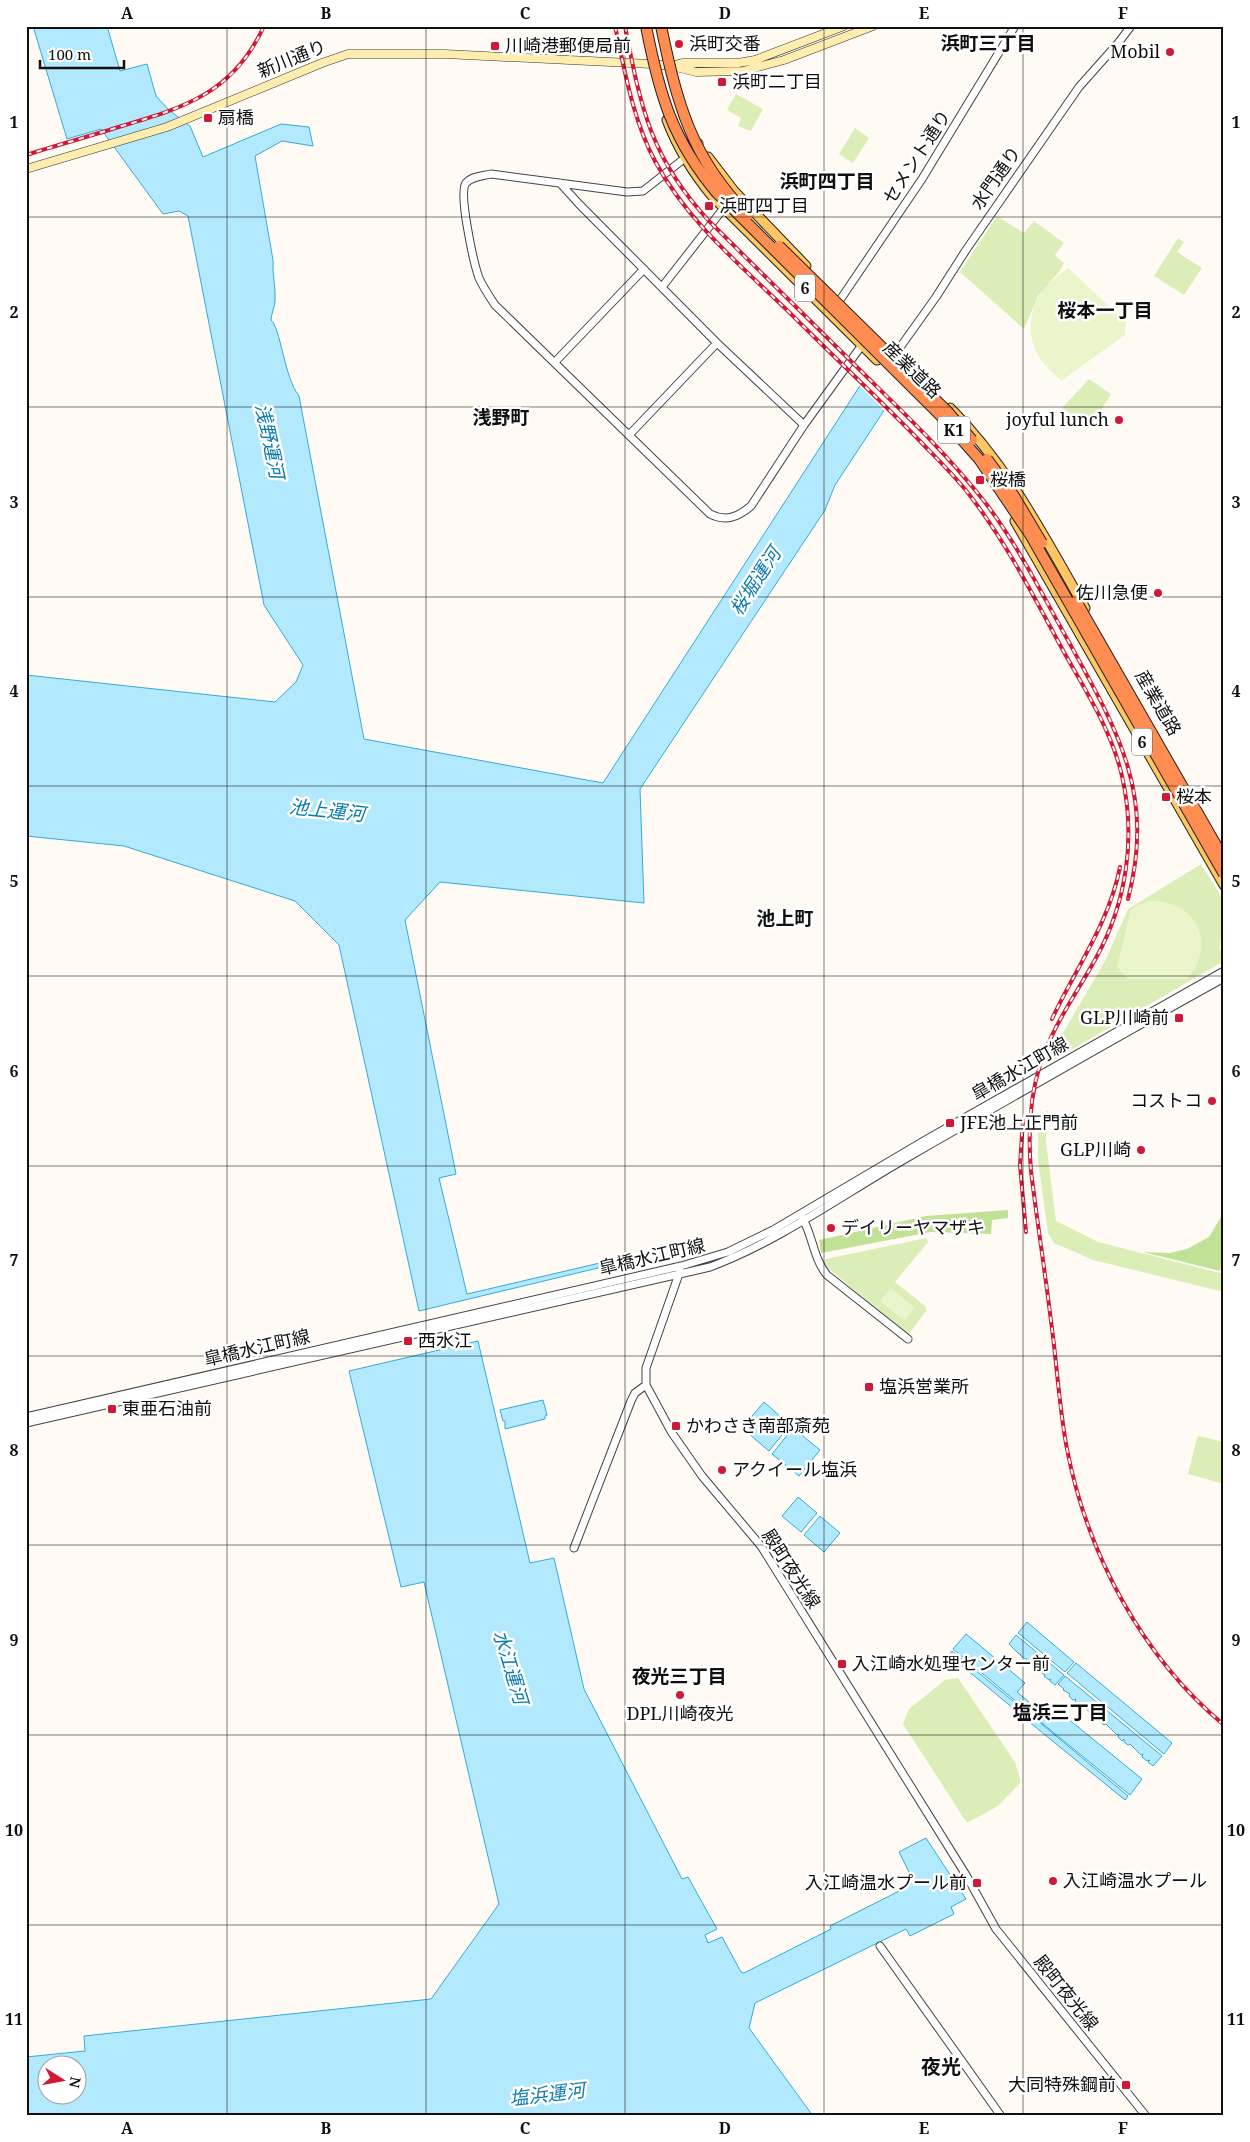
<svg xmlns="http://www.w3.org/2000/svg" width="1250" height="2142" viewBox="0 0 1250 2142" font-family="'Noto Serif','Noto Sans JP',serif">
<style>
.green{fill:#dbeeb8}
.forest{fill:#c0e196}
.pitch{fill:#ebf5cb}
.water{fill:#b3e9fc;stroke:#32abda;fill-rule:evenodd}
.pier{fill:#fffbf4}
.lines{fill:none;stroke-linecap:round;stroke-linejoin:round}
.tertiary-casing{stroke:#434343;stroke-width:9}
.secondary-casing{stroke:#323232;stroke-width:9}
.primary-casing{stroke:#212121;stroke-width:11}
.tertiary{stroke:#fff;stroke-width:7}
.secondary{stroke:#ffedaf;stroke-width:8}
.primary{stroke:#ffc764;stroke-width:9}
.rail-casing{stroke:#d01937;stroke-width:4}
.rail{stroke:#fff;stroke-width:2;stroke-dasharray:5.5;stroke-linecap:butt}
.motorway-bridge-casing{stroke:#212121;stroke-width:12;stroke-linecap:butt}
.motorway-bridge{stroke:#ff8d52;stroke-width:10}
.grid{fill:none;stroke:#101010;stroke-width:1;stroke-opacity:0.55}
.poi-dot{fill:#d01937;stroke:#fff;stroke-width:2}
.labels{text-anchor:middle;stroke-width:5;stroke-linejoin:round;paint-order:stroke}
.shield{fill:#fff;stroke:#585858;stroke-width:1}
.shield-label{font-size:16px;font-weight:bold;fill:#101010}
.poi-label{font-size:18px;fill:#101010;stroke:#fff;text-anchor:start}
.street-label{font-size:18px;fill:#101010;stroke:#fff}
.neighbourhood-label{font-size:19px;font-weight:bold;fill:#101010;stroke:#fff}
.water-label{font-size:19px;font-style:italic;fill:#0b7bb0;stroke:#fff}
.quarter-label{font-size:20px;font-weight:bold;fill:#101010;stroke:#fff}
.neatline{fill:none;stroke:#101010;stroke-width:2}
.grid-label{font-size:16px;text-anchor:middle;font-weight:bold;fill:#101010}
</style>
<rect width="100%" height="100%" fill="#fffbf4"/>
<path class="green" d="M736 94 763 109 751 131 738 126 741 118 727 110Z
M855 128 869 138 853 163 839 154Z
M997 216 1024 233 1034 221 1064 243 1055 255 1064 263 1059 272 1038 296 1024 329 960 272Z
M1178 238 1184 242 1177 252 1202 268 1184 295 1154 276Z
M1089 379 1111 394 1090 427 1062 408Z
M1201 864 1224 901V920L1219 950 1224 948V961L1052 1061 1059 1040 1106 959 1128 909Z
M1048 1110 1046 1142 1056 1221 1098 1242 1224 1274V1292L1093 1260 1054 1243 1048 1233 1038 1161V1118Z
M926 1238 928 1242 895 1282 926 1307V1311L909 1334H906L828 1268 824 1262 826 1259Z
M1199 1436 1224 1442V1484L1188 1474 1197 1438Z
M958 1678 1015 1762 1021 1782 998 1806 967 1823 903 1724 909 1709 945 1680Z"/>
<path class="forest" d="M1008 1210V1218L992 1220 991 1234 931 1232 821 1253 819 1240 926 1216Z
M1224 1212V1255L1220 1271 1143 1252 1170 1253 1187 1249 1209 1237Z"/>
<path class="pitch" d="M1068 268 1126 322 1125 335 1061 381C1054 373 1043 365 1038 355 1026 334 1029 307 1044 289 1051 281 1060 274 1068 268Z
M1147 901C1194 898 1219 942 1187 979H1128L1117 967 1131 909Z
M891 1288 915 1308 904 1321 880 1301Z"/>
<path class="water" d="M33 26H107L120 71 147 64 156 96 169 110 190 126 203 157 281 124 309 127 313 146 282 141 255 156 273 260C272 274 276 287 275 301 275 307 271 314 271 320 281 329 284 377 299 396L364 739 603 783 863 381 889 403 835 485 825 510 640 789 644 903 440 882 405 920 456 1174 439 1178 467 1294 647 1252 648 1256 419 1311 339 945 295 901 124 846 26 836V675L275 702 296 682 303 665 264 605 188 216 179 211 163 214 101 129 67 139Z
M478 1341 530 1563 554 1558 584 1689 682 1879 688 1877 717 1929 705 1935 708 1943 722 1937 741 1972 744 1973 831 1929 830 1926 909 1886 911 1876 899 1852 926 1838 966 1899 951 1907 954 1914 910 1936 906 1929 755 2003 749 2028 813 2116H26V2057L85 2051 84 2036 431 1999 499 1904 424 1582 401 1587 349 1371ZM48 2064H78V2094H48Z
M543 1400 547 1415 545 1416V1419L505 1429V1421H503L500 1410Z
M764 1402 790 1425 769 1451 742 1428Z
M793 1428 820 1450 799 1476 772 1454Z
M798 1497 817 1513 801 1532 782 1516Z
M820 1516 840 1533 824 1552 804 1535Z
M1027 1622 1074 1662 1065 1672 1018 1633Z
M966 1634 1025 1683 1017 1692 1029 1702 1024 1708 953 1649Z
M1016 1635 1064 1675 1055 1685 1050 1681 1051 1679 1049 1680 1044 1676 1045 1674H1043L1033 1663 1031 1665 1026 1661 1027 1659H1025L1020 1655 1021 1654H1019L1009 1644Z
M952 1651 1024 1710 1020 1714 949 1655Z
M1076 1663 1172 1743 1164 1754 1067 1673Z
M1065 1676 1162 1756 1153 1766 1148 1762 1150 1760 1147 1761 1142 1757 1143 1754 1141 1755 1130 1744 1128 1745 1124 1742V1739L1122 1741 1118 1737 1119 1734 1117 1735 1106 1724 1104 1725 1099 1721 1101 1719 1098 1720 1093 1716 1094 1714 1092 1715 1082 1704 1080 1705 1075 1701 1076 1699 1073 1700 1069 1696 1070 1694 1063 1690 1064 1689 1058 1684Z
M1042 1703 1048 1708 1051 1705 1142 1779 1130 1795 1032 1715Z
M1032 1716 1128 1796 1125 1800 1028 1721Z"/>
<path class="pier" d="M862 379H865L891 402 886 412 858 384Z"/>
<g class="lines">
<g class="tertiary-casing">
<path id="tertiary" d="M699 143 685 158 643 191 627 192 491 174C483 176 472 176 466 183 458 193 474 264 479 278 483 287 489 296 495 305L710 514C726 522 738 517 751 506L804 425 862 345
M560 183 579 204 717 343 804 425
M662 287 727 204
M840 300 922 179 1015 26
M891 360 936 297 966 250 1079 87 1119 42 1131 26
M555 362 644 269
M630 434 717 343
M802 1217C813 1236 813 1258 827 1275L908 1339
M680 1271 646 1368V1385L672 1433 702 1476 761 1546 966 1875 996 1929 1146 2116
M26 1417 681 1266 728 1252 773 1230 927 1139 1224 971
M26 1423 710 1267C779 1241 841 1196 905 1159 1011 1098 1117 1037 1224 978
M574 1548 631 1401 635 1393 646 1385
M880 1946 1001 2116"/>
</g>
<g class="secondary-casing">
<path id="secondary" d="M672 66 682 63H738L755 60 844 26
M26 169 167 127 322 63 348 54H445L651 64 672 66 696 72 743 71 784 60 873 26"/>
</g>
<g class="primary-casing">
<path id="primary" d="M667 120C678 149 693 173 713 197L877 360
M708 157 734 191 806 266
M950 408C1008 466 1045 538 1085 608
M1015 521 1224 885"/>
</g>
<use href="#tertiary" class="tertiary"/>
<use href="#secondary" class="secondary"/>
<use href="#primary" class="primary"/>
<g class="rail-casing">
<path id="rail" d="M615 26C625 72 633 120 655 161 688 223 744 268 793 316 834 357 877 397 918 439 935 457 953 474 968 493 1007 543 1035 599 1065 654 1087 693 1112 732 1122 776 1136 837 1127 902 1096 958 1077 993 1053 1025 1040 1065 1029 1100 1028 1135 1031 1171 1037 1221 1045 1271 1051 1321 1057 1364 1059 1407 1067 1449 1087 1553 1142 1657 1224 1725
M625 26C641 109 651 159 710 222 761 273 813 323 864 374 906 415 948 455 984 501 1018 545 1043 596 1070 644 1119 733 1155 795 1128 899
M26 155C58 145 90 136 122 126 186 107 234 92 264 26
M1052 1019C1076 968 1109 923 1120 867
M1023 1120 1020 1165 1026 1232"/>
</g>
<use href="#rail" class="rail"/>
<g class="motorway-bridge-casing">
<path id="motorway-bridge" d="M646 26C659 93 672 140 717 193L941 416 979 459 1031 536 1224 874
M661 26C677 103 691 158 748 215
M779 246 947 411 972 440
M987 459 1014 496 1042 543
M1076 601 1224 859"/>
</g>
<use href="#motorway-bridge" class="motorway-bridge"/>
</g>
<path class="grid" d="M227 26V2116M426 26V2116M625 26V2116M824 26V2116M1023 26V2116M26 217H1224M26 407H1224M26 597H1224M26 786H1224M26 976H1224M26 1166H1224M26 1356H1224M26 1545H1224M26 1735H1224M26 1925H1224"/>
<g class="poi-dot">
<circle cx="679" cy="44" r="5"/>
<rect x="490" y="41" width="10" height="10" rx="2.5"/>
<circle cx="1170" cy="52" r="5"/>
<rect x="717" y="77" width="10" height="10" rx="2.5"/>
<rect x="203" y="113" width="10" height="10" rx="2.5"/>
<rect x="704" y="201" width="10" height="10" rx="2.5"/>
<circle cx="1119" cy="420" r="5"/>
<rect x="975" y="475" width="10" height="10" rx="2.5"/>
<circle cx="1158" cy="593" r="5"/>
<rect x="1161" y="792" width="10" height="10" rx="2.5"/>
<rect x="1174" y="1013" width="10" height="10" rx="2.5"/>
<circle cx="1212" cy="1101" r="5"/>
<rect x="945" y="1118" width="10" height="10" rx="2.5"/>
<circle cx="1141" cy="1150" r="5"/>
<circle cx="831" cy="1228" r="5"/>
<rect x="403" y="1336" width="10" height="10" rx="2.5"/>
<rect x="864" y="1382" width="10" height="10" rx="2.5"/>
<rect x="107" y="1404" width="10" height="10" rx="2.5"/>
<rect x="671" y="1421" width="10" height="10" rx="2.5"/>
<circle cx="722" cy="1470" r="5"/>
<rect x="837" y="1659" width="10" height="10" rx="2.5"/>
<circle cx="680" cy="1695" r="5"/>
<circle cx="1053" cy="1881" r="5"/>
<rect x="972" y="1878" width="10" height="10" rx="2.5"/>
<rect x="1121" y="2080" width="10" height="10" rx="2.5"/>
</g>
<g class="labels">
<g class="shield">
<rect x="795" y="274.5" width="20" height="27" rx="4"/>
<rect x="938" y="416.5" width="32" height="27" rx="4"/>
<rect x="1132" y="728.5" width="20" height="27" rx="4"/>
</g>
<g class="shield-label">
<text x="805" y="294">6</text>
<text x="954" y="436">K1</text>
<text x="1142" y="748">6</text>
</g>
<g class="poi-label">
<text x="689" y="50">浜町交番</text>
<text x="505" y="52">川崎港郵便局前</text>
<text x="1160" y="58" text-anchor="end">Mobil</text>
<text x="732" y="88">浜町二丁目</text>
<text x="218" y="124">扇橋</text>
<text x="719" y="212">浜町四丁目</text>
<text x="1109" y="426" text-anchor="end">joyful lunch</text>
<text x="990" y="486">桜橋</text>
<text x="1148" y="599" text-anchor="end">佐川急便</text>
<text x="1176" y="803">桜本</text>
<text x="1169" y="1024" text-anchor="end">GLP川崎前</text>
<text x="1202" y="1107" text-anchor="end">コストコ</text>
<text x="960" y="1129">JFE池上正門前</text>
<text x="1131" y="1156" text-anchor="end">GLP川崎</text>
<text x="841" y="1234">デイリーヤマザキ</text>
<text x="418" y="1347">西水江</text>
<text x="879" y="1393">塩浜営業所</text>
<text x="122" y="1415">東亜石油前</text>
<text x="686" y="1432">かわさき南部斎苑</text>
<text x="732" y="1476">アクイール塩浜</text>
<text x="852" y="1670">入江崎水処理センター前</text>
<text x="680" y="1720" text-anchor="middle">DPL川崎夜光</text>
<text x="1063" y="1887">入江崎温水プール</text>
<text x="967" y="1889" text-anchor="end">入江崎温水プール前</text>
<text x="1116" y="2091" text-anchor="end">大同特殊鋼前</text>
</g>
<g class="street-label">
<text transform="translate(292 59) rotate(-22)" y="6">新川通り</text>
<text transform="translate(917 157) rotate(-57)" y="6">セメント通り</text>
<text transform="translate(996 178) rotate(-55)" y="6">水門通り</text>
<text transform="translate(912 370) rotate(44)" y="6">産業道路</text>
<text transform="translate(1158 703) rotate(60)" y="6">産業道路</text>
<text transform="translate(1020 1069) rotate(-30)" y="6">皐橋水江町線</text>
<text transform="translate(652 1257) rotate(-13)" y="6">皐橋水江町線</text>
<text transform="translate(257 1348) rotate(-13)" y="6">皐橋水江町線</text>
<text transform="translate(791 1569) rotate(57)" y="6">殿町夜光線</text>
<text transform="translate(1066 1993) rotate(51)" y="6">殿町夜光線</text>
</g>
<g class="neighbourhood-label">
<text x="988" y="50">浜町三丁目</text>
<text x="827" y="188">浜町四丁目</text>
<text x="1105" y="317">桜本一丁目</text>
<text x="501" y="424">浅野町</text>
<text x="785" y="925">池上町</text>
<text x="679" y="1683">夜光三丁目</text>
<text x="1060" y="1719">塩浜三丁目</text>
</g>
<g class="water-label">
<text transform="translate(270 441) rotate(78)" y="7">浅野運河</text>
<text transform="translate(755 581) rotate(-57)" y="7">桜堀運河</text>
<text transform="translate(327 810) rotate(6)" y="7">池上運河</text>
<text transform="translate(511 1667) rotate(73)" y="7">水江運河</text>
<text transform="translate(547 2094) rotate(-7)" y="7">塩浜運河</text>
</g>
<g class="quarter-label">
<text x="941" y="2074">夜光</text>
</g>
</g>
<rect width="1250" height="2142" fill="none" stroke="#ffffff" stroke-width="55"/>
<g transform="translate(62 2080) rotate(101)"><circle r="24" fill="#ffffff" stroke="#9f9f9f"/>
<path d="M0-4L9 19L0 12L-9 19Z" fill="#d01937"/>
<text y="-8" font-size="14" font-weight="bold" text-anchor="middle" fill="#101010">N</text>
</g>
<path d="M40 60v8h84v-8" fill="none" stroke="#101010" stroke-width="2.5"/>
<text x="48" y="60" font-size="15" fill="#101010" stroke="#ffffff" stroke-width="4" paint-order="stroke">100 m</text>
<rect x="28" y="28" width="1194" height="2086" class="neatline"/>
<g class="grid-label">
<text x="127" y="19">A</text>
<text x="326" y="19">B</text>
<text x="525" y="19">C</text>
<text x="725" y="19">D</text>
<text x="924" y="19">E</text>
<text x="1123" y="19">F</text>
<text x="14" y="128">1</text>
<text x="1236" y="128">1</text>
<text x="14" y="318">2</text>
<text x="1236" y="318">2</text>
<text x="14" y="508">3</text>
<text x="1236" y="508">3</text>
<text x="14" y="697">4</text>
<text x="1236" y="697">4</text>
<text x="14" y="887">5</text>
<text x="1236" y="887">5</text>
<text x="14" y="1077">6</text>
<text x="1236" y="1077">6</text>
<text x="14" y="1266">7</text>
<text x="1236" y="1266">7</text>
<text x="14" y="1456">8</text>
<text x="1236" y="1456">8</text>
<text x="14" y="1646">9</text>
<text x="1236" y="1646">9</text>
<text x="14" y="1836">10</text>
<text x="1236" y="1836">10</text>
<text x="14" y="2025">11</text>
<text x="1236" y="2025">11</text>
<text x="127" y="2134">A</text>
<text x="326" y="2134">B</text>
<text x="525" y="2134">C</text>
<text x="725" y="2134">D</text>
<text x="924" y="2134">E</text>
<text x="1123" y="2134">F</text>
</g>
</svg>
